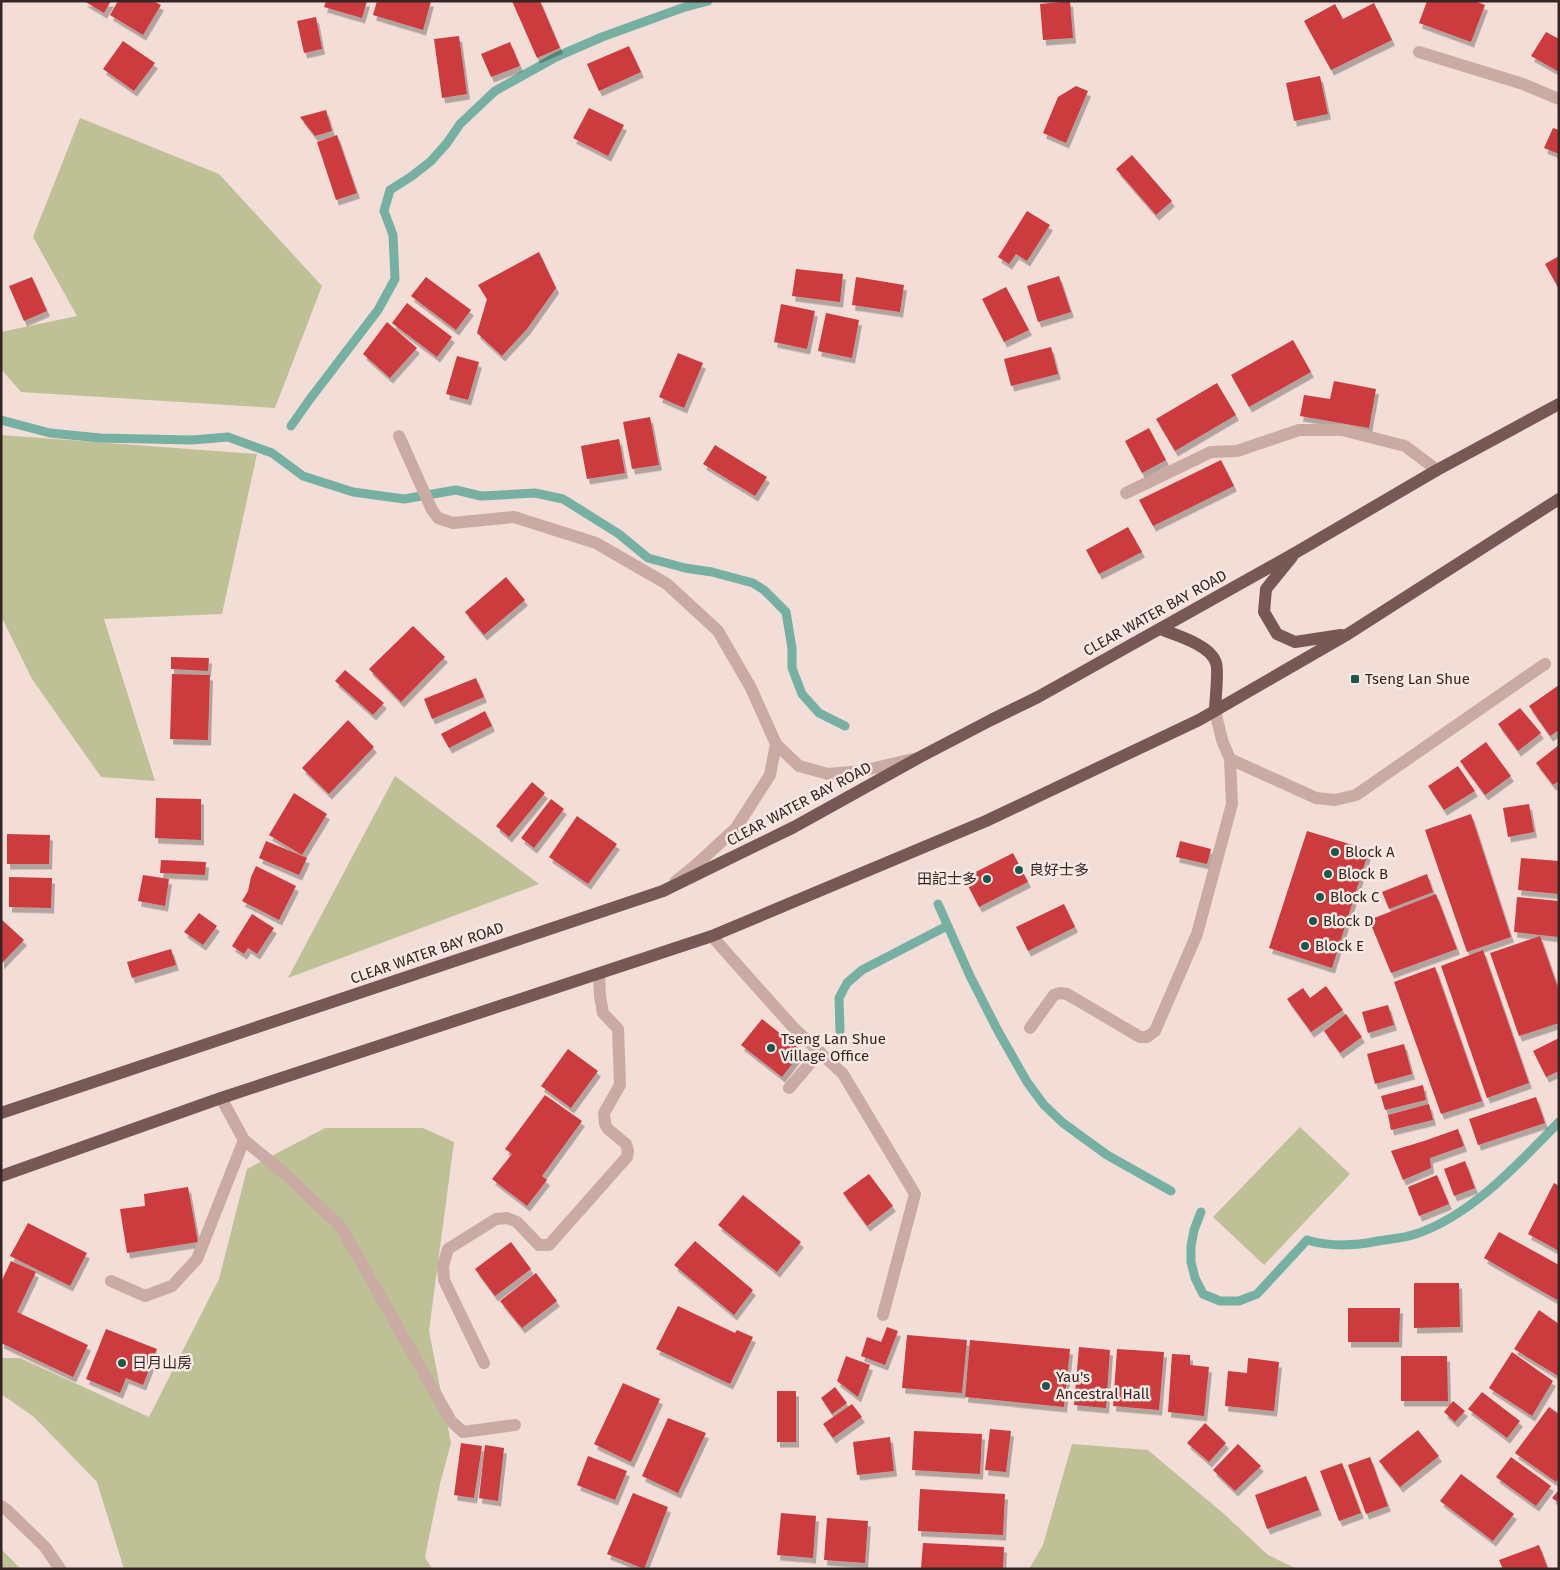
<svg xmlns="http://www.w3.org/2000/svg" width="1560" height="1570" viewBox="0 0 1560 1570" font-family="'Fira Sans','Noto Sans TC',sans-serif">
<style>
.green{fill:#bec196}
.lines{fill:none;stroke-linecap:round;stroke-linejoin:round}
.stream{stroke:#75b0a3;stroke-width:9}
.building{fill:#cc3b3d;filter:url(#shadow)}
.minor{stroke:#caaba3;stroke-width:12}
.major{stroke:#775855;stroke-width:12}
.poi-dot{fill:#19584c;stroke:#fae9e3;stroke-width:2}
.labels{text-anchor:middle;stroke-width:5;stroke-linejoin:round;paint-order:stroke}
.street-label{font-size:15px;fill:#352625;stroke:#fae9e3}
.poi-label{font-size:15px;fill:#352625;stroke:#fae9e3;text-anchor:start}
</style>
<defs>
<filter id="shadow"><feDropShadow dx="3" dy="5.5" stdDeviation="0" flood-color="#0004"/></filter>
</defs>
<rect width="100%" height="100%" fill="#f2ded7"/>
<path class="green" d="M80 118 219 174 322 286 275 408 21 392 1 369V332L77 316 33 237Z
M1 435 257 454 222 614 104 619 155 781 101 777 32 679 1 616Z
M395 776 539 884 288 978Z
M1300 1127 1350 1174 1264 1265 1213 1217Z
M325 1128H423L454 1142 429 1331 451 1443 440 1484 425 1557 432 1569H124L97 1482 34 1417 1 1394V1358H20L149 1417 219 1279 247 1169Z
M1072 1444 1148 1450 1224 1514 1268 1555 1297 1569H1029L1043 1545Z
M1 1549 21 1569H1Z"/>
<g class="lines">
<path class="stream" d="M1 420 50 433 100 438 192 440 228 437 272 453 303 476 353 492 404 499 456 490 481 496 535 493 563 499 619 534 648 558 685 568 712 572 753 583 764 590 786 612 792 648V668L802 694 819 713 845 726
M291 426 310 399 378 310 395 279 393 235 384 211 390 190 412 176 431 161 447 143 460 124 495 91 556 57 602 37 682 8 708 1
M938 904 970 976 998 1031 1027 1082 1044 1105 1063 1123 1107 1155 1171 1191
M840 1031 839 998 847 983 862 970 947 926
M1201 1212 1194 1230 1191 1246V1262L1195 1278 1203 1294 1220 1301H1239L1257 1294 1307 1240C1330 1247 1354 1246 1378 1241 1390 1239 1404 1238 1416 1234 1472 1215 1518 1164 1559 1122"/>
</g>
<path class="building" d="M84 1H111L104 13Z
M118 1H153L161 5 143 35 110 15Z
M326 1H367L362 18 324 7Z
M377 1H431L423 30 373 15Z
M512 1H540L560 48 537 58Z
M1070 1 1073 38 1043 40 1040 4Z
M1427 1H1475L1485 5 1471 42 1419 23Z
M1374 3 1392 40 1331 70 1304 21 1335 4 1343 19Z
M316 17 322 49 304 53 297 21Z
M1546 32 1559 39V72L1531 56Z
M459 36 467 94 442 98 434 39Z
M123 41 155 63 134 91 103 69Z
M510 42 520 66 491 77 481 54Z
M629 46 641 72 599 91 587 64Z
M1320 76 1328 114 1294 121 1286 83Z
M1076 86 1088 91 1066 143 1043 133 1058 97Z
M589 108 624 125 608 156 573 138Z
M326 110 332 131 315 136 300 117Z
M1553 128 1559 130V154L1544 148Z
M337 135 357 193 336 200 317 142Z
M1132 155 1172 201 1156 215 1116 169Z
M1027 211 1050 225 1027 261 1016 254 1009 264 998 257Z
M539 252 556 288 527 329 502 356 477 333 487 299 478 285Z
M1559 256V289L1545 264Z
M796 269 843 274 840 302 792 296Z
M1059 276 1071 312 1038 322 1027 286Z
M32 277 47 311 24 321 9 286Z
M426 277 471 310 456 330 411 296Z
M856 277 904 285 900 312 852 305Z
M1006 287 1029 330 1004 342 982 299Z
M407 303 452 337 437 357 392 323Z
M781 304 815 311 807 349 774 342Z
M826 313 859 320 852 358 818 351Z
M387 322 417 348 390 378 363 354Z
M1293 340 1311 372 1249 407 1231 375Z
M1051 347 1058 374 1011 386 1004 359Z
M678 353 703 363 684 408 659 397Z
M457 356 479 362 468 400 446 394Z
M1334 381 1376 389 1369 428 1300 416 1304 395 1330 399Z
M1217 383 1236 415 1175 451 1156 419Z
M650 417 659 465 632 469 623 422Z
M1149 428 1166 460 1142 473 1125 441Z
M619 439 625 473 587 479 581 446Z
M715 445 767 477 755 496 703 464Z
M1221 460 1234 486 1153 526 1139 500Z
M1128 527 1142 552 1099 574 1086 550Z
M506 577 525 600 484 635 465 612Z
M413 626 445 657 401 702 369 669Z
M171 657 209 658 208 671 171 669Z
M345 670 384 703 373 715 335 681Z
M172 674 210 675 208 740 170 739Z
M476 678 484 697 432 719 424 699Z
M1559 685V730L1550 736 1529 706Z
M1520 708 1541 733 1518 751 1498 724Z
M485 711 492 726 449 748 441 734Z
M348 720 374 747 329 794 302 768Z
M1486 742 1511 776 1485 795 1460 761Z
M1559 745V781L1553 785 1536 763Z
M1458 766 1475 791 1444 810 1428 786Z
M532 782 545 793 509 837 496 826Z
M294 793 327 814 302 855 269 835Z
M156 798 201 799V840L155 838Z
M551 799 564 809 534 848 521 838Z
M1529 804 1534 832 1508 837 1503 808Z
M1471 814 1511 937 1467 952 1425 830Z
M577 816 617 844 588 884 549 857Z
M1307 831 1369 850 1332 968 1269 948Z
M7 834 50 835 49 864H7Z
M266 841 307 858 299 875 259 858Z
M1180 841 1211 849 1207 864 1176 857Z
M1013 853 1028 882 979 907 964 878Z
M1521 858 1559 861V894L1518 890Z
M161 860 206 862 205 875 160 873Z
M256 866 296 886 279 920 242 901 248 891 251 877Z
M1427 874 1433 892 1389 909 1382 892Z
M143 875 169 879 165 906 138 901Z
M9 877 52 878 51 908 9 907Z
M1436 894 1457 949 1391 973 1369 920Z
M1517 897 1559 901 1558 937 1514 932Z
M1064 904 1075 927 1028 951 1016 927Z
M199 913 217 926 203 945 184 932Z
M252 914 274 928 257 954 248 948 244 954 232 946Z
M1 919 24 940 1 964Z
M1540 936 1559 991V1023L1519 1036 1490 953Z
M171 949 176 965 132 978 127 962Z
M1483 950 1529 1083 1487 1098 1441 966Z
M1435 967 1482 1101 1441 1114 1394 982Z
M1326 986 1343 1010 1311 1032 1287 999 1303 988 1310 998Z
M1388 1005 1394 1025 1368 1033 1362 1012Z
M1346 1014 1362 1037 1340 1053 1324 1031Z
M762 1019 802 1051 782 1077 741 1045Z
M1559 1038V1071L1546 1077 1533 1051Z
M1404 1044 1412 1074 1375 1084 1367 1054Z
M568 1049 598 1071 571 1108 541 1086Z
M1423 1085 1426 1100 1385 1110 1381 1096Z
M545 1095 582 1121 542 1176 547 1180 527 1206 492 1179 512 1154 505 1149Z
M1536 1097 1545 1123 1478 1145 1469 1119Z
M1429 1104 1433 1120 1391 1130 1388 1115Z
M1458 1129 1464 1146 1430 1158 1431 1168 1403 1180 1391 1151 1424 1141Z
M1465 1161 1475 1188 1454 1196 1444 1169Z
M869 1174 893 1206 867 1226 843 1193Z
M1437 1175 1449 1204 1419 1216 1408 1187Z
M1554 1183 1559 1186V1251L1528 1234Z
M188 1187 198 1242 127 1253 120 1209 145 1206 144 1194Z
M743 1195 801 1242 777 1272 718 1225Z
M28 1223 87 1253 70 1286 10 1256Z
M1499 1232 1559 1265V1297L1557 1300 1484 1258Z
M695 1241 753 1290 734 1315 674 1265Z
M511 1242 531 1269 495 1296 475 1269Z
M11 1261 36 1272 17 1312 88 1345 73 1377 1 1343V1282Z
M536 1273 557 1301 522 1328 500 1301Z
M1414 1283H1459L1460 1327 1414 1328Z
M678 1306 735 1333 737 1330 753 1337 730 1384 656 1349Z
M1348 1308H1400L1399 1342H1348Z
M1539 1310 1559 1324 1558 1376 1514 1349Z
M887 1327 898 1331 885 1365 861 1356 867 1337 881 1342Z
M106 1329 157 1349 143 1385 126 1378 120 1393 86 1379Z
M907 1335 967 1340 962 1393 902 1388Z
M970 1340 1070 1349 1064 1407 965 1397Z
M1079 1347 1110 1350 1106 1408 1074 1405Z
M1117 1349 1164 1352 1159 1410 1113 1406Z
M1512 1352 1553 1381 1532 1416 1489 1388Z
M1172 1354 1190 1355V1365L1209 1367 1204 1416 1168 1412Z
M846 1356 870 1365 858 1397 837 1381Z
M1401 1356H1447L1448 1401H1401Z
M1248 1358 1279 1362 1274 1411 1225 1406 1228 1371 1247 1373Z
M623 1383 660 1399 631 1462 594 1444Z
M835 1387 847 1403 832 1414 821 1398Z
M777 1391H796V1442H777Z
M1482 1392 1520 1421 1507 1438 1468 1409Z
M1453 1401 1465 1411 1455 1422 1444 1412Z
M852 1404 862 1417 833 1438 823 1424Z
M1549 1407 1559 1414V1478L1556 1482 1515 1453Z
M668 1418 706 1433 678 1493 642 1476Z
M1205 1423 1226 1443 1209 1462 1187 1443Z
M990 1429 1011 1431 1006 1472 985 1470Z
M1418 1430 1439 1456 1400 1487 1379 1461Z
M914 1431 982 1434 980 1474 912 1470Z
M890 1437 894 1471 857 1475 853 1442Z
M461 1443 482 1446 474 1498 454 1495Z
M1238 1444 1261 1466 1235 1491 1213 1470Z
M485 1445 504 1448 498 1501 479 1498Z
M588 1456 627 1471 615 1500 577 1485Z
M1370 1457 1388 1506 1366 1514 1348 1465Z
M1511 1457 1551 1486 1536 1506 1496 1477Z
M1342 1463 1361 1513 1339 1521 1320 1471Z
M1461 1474 1514 1514 1493 1541 1440 1501Z
M1306 1476 1319 1510 1267 1529 1255 1495Z
M920 1489 1005 1494 1003 1535 918 1531Z
M1559 1490V1503L1552 1498Z
M633 1493 668 1507 644 1569 607 1554Z
M781 1513 816 1516 813 1558 777 1555Z
M827 1518 868 1521 865 1563 824 1560Z
M923 1543 1004 1547 1003 1569H921Z
M1539 1545 1548 1569H1503L1499 1560Z"/>
<g class="lines">
<path class="minor" d="M1419 52 1523 84 1559 99
M399 436 432 510 438 518 453 523 514 517 596 543 667 584 718 631 751 688 776 744 799 766 828 774 862 771 913 759
M1126 493 1211 452 1237 451 1299 430H1342L1405 446 1437 470
M1230 759 1316 798 1335 800 1356 795 1545 664
M675 882 696 865 736 828 770 775 776 744
M712 936 725 951 792 1026 843 1074 915 1194 883 1315
M1030 1028 1054 995 1060 993 1067 994 1140 1037H1147L1155 1031 1197 934 1232 804 1230 759 1222 740 1215 711
M789 1088 820 1052
M244 1140 283 1172 341 1227 451 1421 463 1432 515 1425
M111 1281 145 1296 172 1286 197 1259 244 1140 221 1098
M484 1363 444 1280 443 1266 448 1249 496 1219 507 1218 517 1222 539 1245H549L627 1157 628 1151 626 1144 608 1129 605 1124 604 1113 620 1085 618 1029 603 1013 600 996 599 974
M1 1506 7 1510 45 1547 60 1569"/>
<path class="major" d="M1292 557 1266 589 1264 612 1277 634 1295 642 1341 635
M1160 629C1176 635 1211 645 1216 663 1219 670 1215 701 1215 711
M1 1113 663 891 794 827 920 757 991 720 1038 697 1295 553 1437 470 1559 404
M1 1176 221 1098 712 936 986 821 1199 720 1348 634 1559 499"/>
</g>
<g class="poi-dot">
<rect x="1350" y="674" width="10" height="10" rx="2.5"/>
<circle cx="1335" cy="852" r="5"/>
<circle cx="1019" cy="870" r="5"/>
<circle cx="1328" cy="874" r="5"/>
<circle cx="987" cy="879" r="5"/>
<circle cx="1320" cy="897" r="5"/>
<circle cx="1313" cy="921" r="5"/>
<circle cx="1305" cy="946" r="5"/>
<circle cx="771" cy="1048" r="5"/>
<circle cx="122" cy="1363" r="5"/>
<circle cx="1046" cy="1386" r="5"/>
</g>
<g class="labels">
<g class="street-label">
<text transform="translate(1155 613) rotate(-29)" y="5">CLEAR WATER BAY ROAD</text>
<text transform="translate(799 804) rotate(-28)" y="5">CLEAR WATER BAY ROAD</text>
<text transform="translate(427 953) rotate(-19)" y="5">CLEAR WATER BAY ROAD</text>
</g>
<g class="poi-label">
<text x="1365" y="684">Tseng Lan Shue</text>
<text x="1345" y="857">Block A</text>
<text x="1029" y="875">良好士多</text>
<text x="1338" y="879">Block B</text>
<text x="977" y="884" text-anchor="end">田記士多</text>
<text x="1330" y="902">Block C</text>
<text x="1323" y="926">Block D</text>
<text x="1315" y="951">Block E</text>
<text x="781" y="1044">Tseng Lan Shue<tspan x="781" dy="17">Village Office</tspan></text>
<text x="132" y="1368">日月山房</text>
<text x="1056" y="1382">Yau's<tspan x="1056" dy="17">Ancestral Hall</tspan></text>
</g>
</g>
<rect width="1560" height="1570" fill="none" stroke="#352625" stroke-width="5"/>
</svg>
